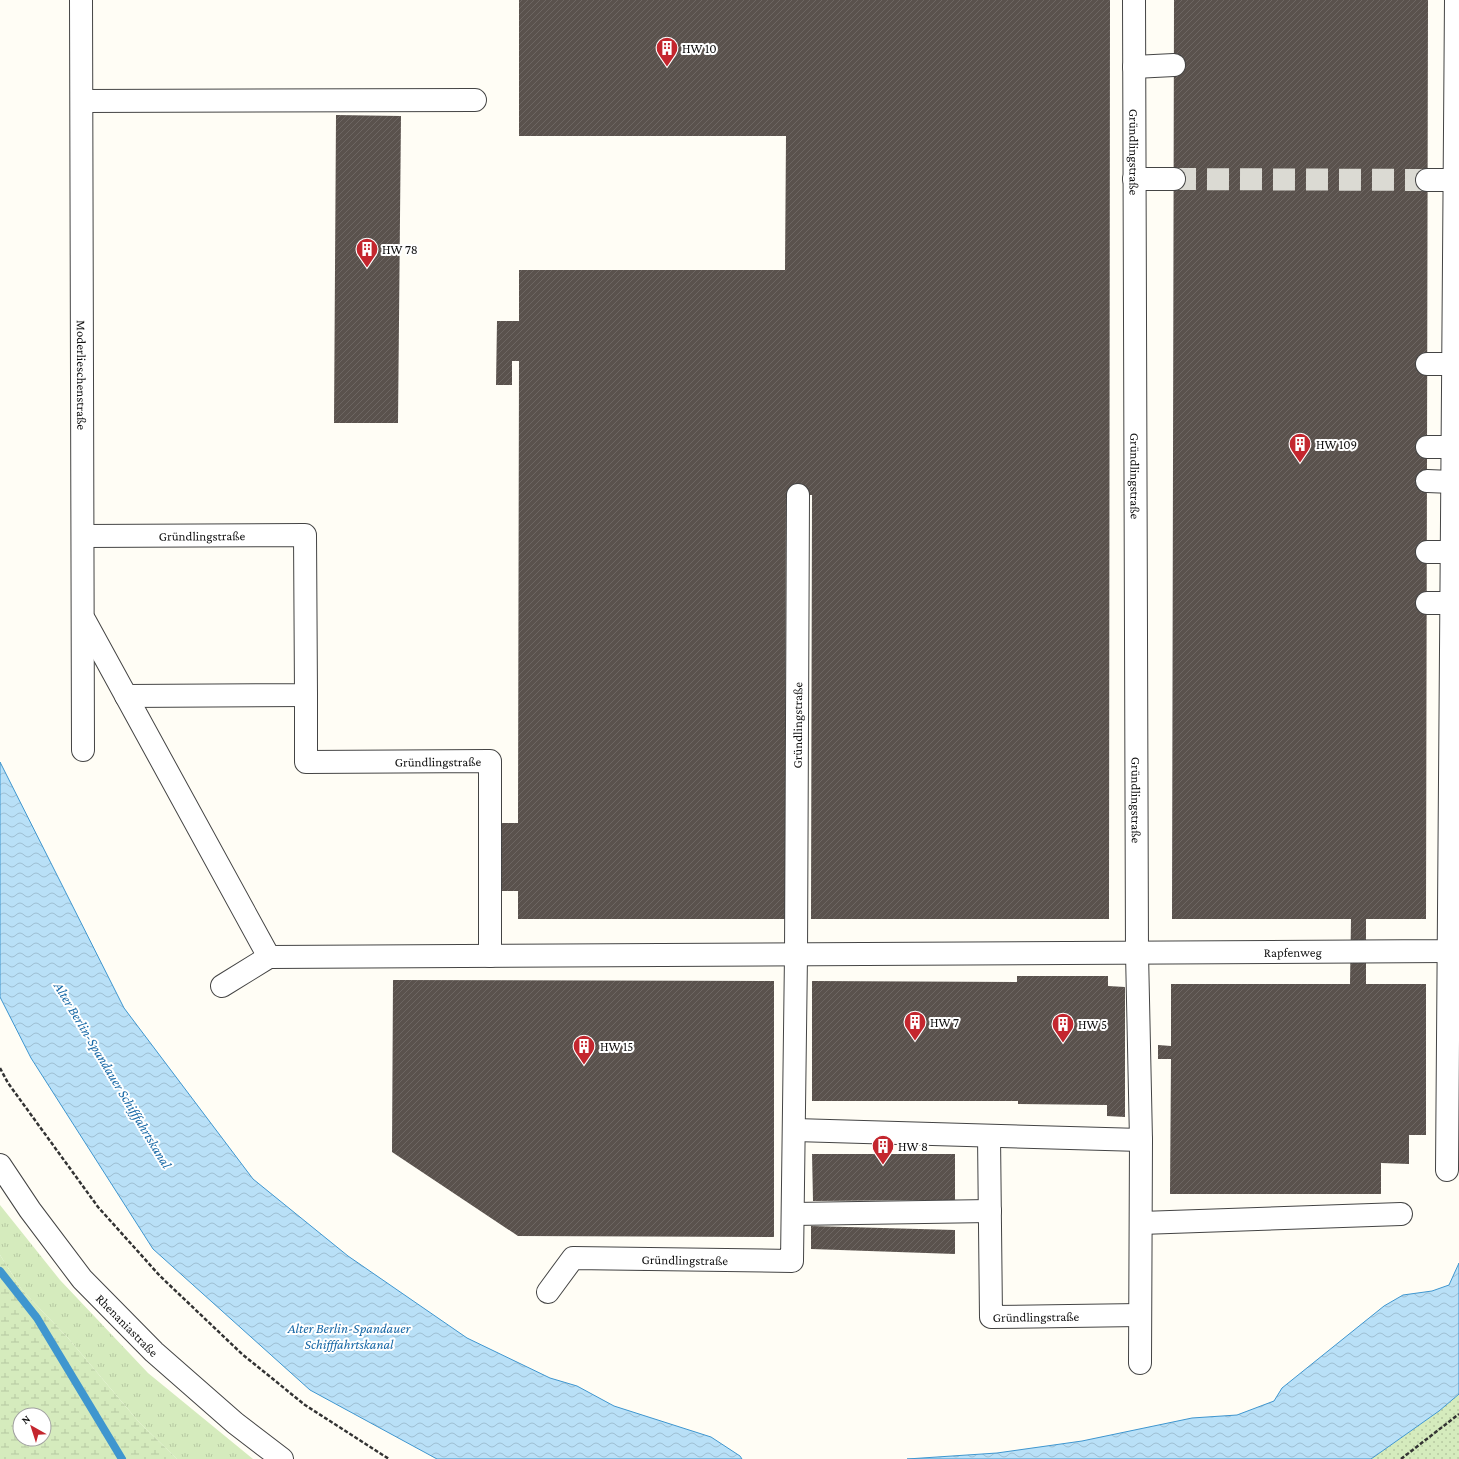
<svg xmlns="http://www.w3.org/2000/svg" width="1459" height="1459" viewBox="0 0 1459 1459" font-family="'Crimson Pro',serif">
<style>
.grass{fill:url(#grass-tufts)}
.wetland{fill:url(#wetland-marsh);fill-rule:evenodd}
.park{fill:url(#park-dots)}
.water{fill:url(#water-waves);stroke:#3f96cf}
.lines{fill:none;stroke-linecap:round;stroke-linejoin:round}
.stream{stroke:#3f96cf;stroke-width:8}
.building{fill:url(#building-hatch)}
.minor-tunnel{stroke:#dbdad3;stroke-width:22;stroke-dasharray:22 11;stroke-linecap:butt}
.minor-casing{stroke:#444;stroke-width:24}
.path{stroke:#333;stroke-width:2.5;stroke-dasharray:4 2;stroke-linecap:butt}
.minor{stroke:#fff;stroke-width:22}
.labels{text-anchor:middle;stroke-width:4;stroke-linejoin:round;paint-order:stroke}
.poi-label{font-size:13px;fill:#111;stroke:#fff;text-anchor:start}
.street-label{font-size:13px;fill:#111;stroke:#fff}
.water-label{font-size:14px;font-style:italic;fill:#1768a6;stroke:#fff}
</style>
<defs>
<pattern id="grass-tufts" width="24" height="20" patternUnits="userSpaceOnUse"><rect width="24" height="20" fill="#d5ebbd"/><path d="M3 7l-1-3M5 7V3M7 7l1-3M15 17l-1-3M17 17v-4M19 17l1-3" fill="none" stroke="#b6c8a1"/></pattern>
<pattern id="wetland-marsh" width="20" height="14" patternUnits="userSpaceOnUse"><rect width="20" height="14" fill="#d5ebbd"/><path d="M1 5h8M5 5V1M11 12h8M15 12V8" fill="none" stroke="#b6c8a1"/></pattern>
<pattern id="park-dots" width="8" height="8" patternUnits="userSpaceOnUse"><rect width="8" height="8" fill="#d5ebbd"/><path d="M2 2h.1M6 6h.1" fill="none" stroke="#b6c8a1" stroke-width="1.8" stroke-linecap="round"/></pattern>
<pattern id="water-waves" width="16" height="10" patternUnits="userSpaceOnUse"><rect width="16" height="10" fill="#b9e0f7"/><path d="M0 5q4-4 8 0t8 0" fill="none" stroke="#9ebfd3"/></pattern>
<pattern id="building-hatch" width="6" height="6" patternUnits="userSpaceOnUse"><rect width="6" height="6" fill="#5a524d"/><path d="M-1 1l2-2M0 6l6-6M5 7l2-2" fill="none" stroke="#6d6662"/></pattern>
</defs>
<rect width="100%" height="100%" fill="#fffdf5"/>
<path class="grass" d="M0 1205 60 1280 148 1373 253 1459H177L138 1421 68 1338 22 1290 0 1255Z"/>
<path class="wetland" d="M0 1255 22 1290 68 1338 138 1421 177 1459H0ZM20 1415H44V1439H20Z"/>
<path class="park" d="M1459 1394V1459H1371L1439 1411Z"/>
<path class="water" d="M0 762 124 1008 253 1179 348 1256 467 1338 550 1378 577 1386 614 1406 711 1437 740 1456 742 1459H437L310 1390 153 1249 31 1058 0 997Z
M1459 1263V1394L1439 1411 1371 1459H907L997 1453 1082 1441 1192 1418 1237 1415 1274 1401 1282 1388 1384 1306 1403 1295 1432 1291 1449 1285Z"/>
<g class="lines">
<path class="stream" d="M0 1271 37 1318 122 1459"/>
</g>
<path class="building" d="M519 0H1110L1109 919H811L812 495H786L785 919H518V891H500L501 823H518L519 361H512V385H496L497 321H519V270H785L786 136H519Z
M1174 0H1428L1426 919H1366V984H1426V1135H1409V1164L1381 1163V1194H1170L1171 1059H1158V1045L1171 1046V984H1350L1351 919H1172Z
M336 115 401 116 398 423H334Z
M1017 976H1108V986L1125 987V1117L1107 1116V1105L1018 1104V1101H812V981L1017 982Z
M393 980 774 981V1237L518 1236 392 1152Z
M812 1154H955V1200L813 1201Z
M811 1226 955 1230V1254L811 1249Z"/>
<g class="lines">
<path class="minor-tunnel" d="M1174 179 1427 180"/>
<g class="minor-casing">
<g id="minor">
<path id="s1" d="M81 0 83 750"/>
<path id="s2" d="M1134 0 1137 953 1141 1140 1140 1363"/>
<path d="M1134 67 1174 65"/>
<path d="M82 101 475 100"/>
<path d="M1134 179H1174"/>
<path d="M1427 180H1455"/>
<path d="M1427 364H1453"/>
<path d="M1427 447H1453"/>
<path d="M1427 481 1452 482"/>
<path id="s3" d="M83 536 305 535 306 695 126 696"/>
<path d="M1427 552H1452"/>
<path d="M1427 603H1459"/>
<path d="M85 621 269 957"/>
<path id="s4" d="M306 695V762L490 761V956"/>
<path id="s5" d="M222 986 269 957 1448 951 1459 943"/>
<path d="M795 1130 1141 1140"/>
<path id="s6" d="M989 1136 991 1317 1140 1315"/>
<path id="s7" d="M0 1165 30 1210 82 1279 154 1352 235 1423 282 1459"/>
<path d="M1447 1170 1456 0"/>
<path d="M793 1214 990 1211"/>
<path d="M1141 1223 1401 1214"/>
<path id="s8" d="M548 1292 573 1258 792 1261 796 955 798 495"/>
</g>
</g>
<path class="path" d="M0 1068 8 1083 98 1207 160 1276 242 1354 305 1405 389 1459
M1401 1459 1459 1414"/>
<use href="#minor" class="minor"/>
</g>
<defs>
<g id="building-pin" transform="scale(1.15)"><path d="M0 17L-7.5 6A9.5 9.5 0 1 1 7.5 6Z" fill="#c4262e" stroke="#fff"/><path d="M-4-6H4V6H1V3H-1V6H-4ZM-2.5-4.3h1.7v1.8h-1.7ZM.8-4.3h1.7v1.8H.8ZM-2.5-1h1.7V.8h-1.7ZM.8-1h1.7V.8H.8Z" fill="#fff"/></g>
</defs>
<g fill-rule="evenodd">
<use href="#building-pin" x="667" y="48"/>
<use href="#building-pin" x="367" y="249"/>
<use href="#building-pin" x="1300" y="444"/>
<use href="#building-pin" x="915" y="1022"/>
<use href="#building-pin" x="1063" y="1024"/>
<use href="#building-pin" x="584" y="1046"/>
<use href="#building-pin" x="883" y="1146"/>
</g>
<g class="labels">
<g class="poi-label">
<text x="682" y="53">HW 10</text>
<text x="382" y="254">HW 78</text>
<text x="1316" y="449">HW 109</text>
<text x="930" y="1027">HW 7</text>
<text x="1078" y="1029">HW 5</text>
<text x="600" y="1051">HW 15</text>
<text x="898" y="1151">HW 8</text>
</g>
<g class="street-label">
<text dy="5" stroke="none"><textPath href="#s2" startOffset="152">Gründlingstraße</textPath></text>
<text dy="5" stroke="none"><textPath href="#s1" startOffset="375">Moderlieschenstraße</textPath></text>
<text dy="5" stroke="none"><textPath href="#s2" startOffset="476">Gründlingstraße</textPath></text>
<text dy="5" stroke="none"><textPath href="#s3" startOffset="119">Gründlingstraße</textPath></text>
<text dy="5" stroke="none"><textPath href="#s8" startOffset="797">Gründlingstraße</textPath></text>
<text dy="5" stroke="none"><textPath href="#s4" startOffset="199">Gründlingstraße</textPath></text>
<text dy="5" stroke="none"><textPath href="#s2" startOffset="800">Gründlingstraße</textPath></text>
<text dy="5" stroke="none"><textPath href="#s5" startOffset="1079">Rapfenweg</textPath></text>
<text dy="5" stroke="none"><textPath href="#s8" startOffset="154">Gründlingstraße</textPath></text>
<text dy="5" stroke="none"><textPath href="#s6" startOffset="226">Gründlingstraße</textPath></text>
<text dy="5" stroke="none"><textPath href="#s7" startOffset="205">Rhenaniastraße</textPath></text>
</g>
<g class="water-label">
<text transform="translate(113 1075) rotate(59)" y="5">Alter Berlin-Spandauer Schifffahrtskanal</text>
<text x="349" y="1333">Alter Berlin-Spandauer<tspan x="349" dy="16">Schifffahrtskanal</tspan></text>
</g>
</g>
<g transform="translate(32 1427) rotate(321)"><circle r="19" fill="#ffffff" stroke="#a0a0a0"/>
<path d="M0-3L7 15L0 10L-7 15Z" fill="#c4262e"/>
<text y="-6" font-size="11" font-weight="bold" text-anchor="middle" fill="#111111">N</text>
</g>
</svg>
